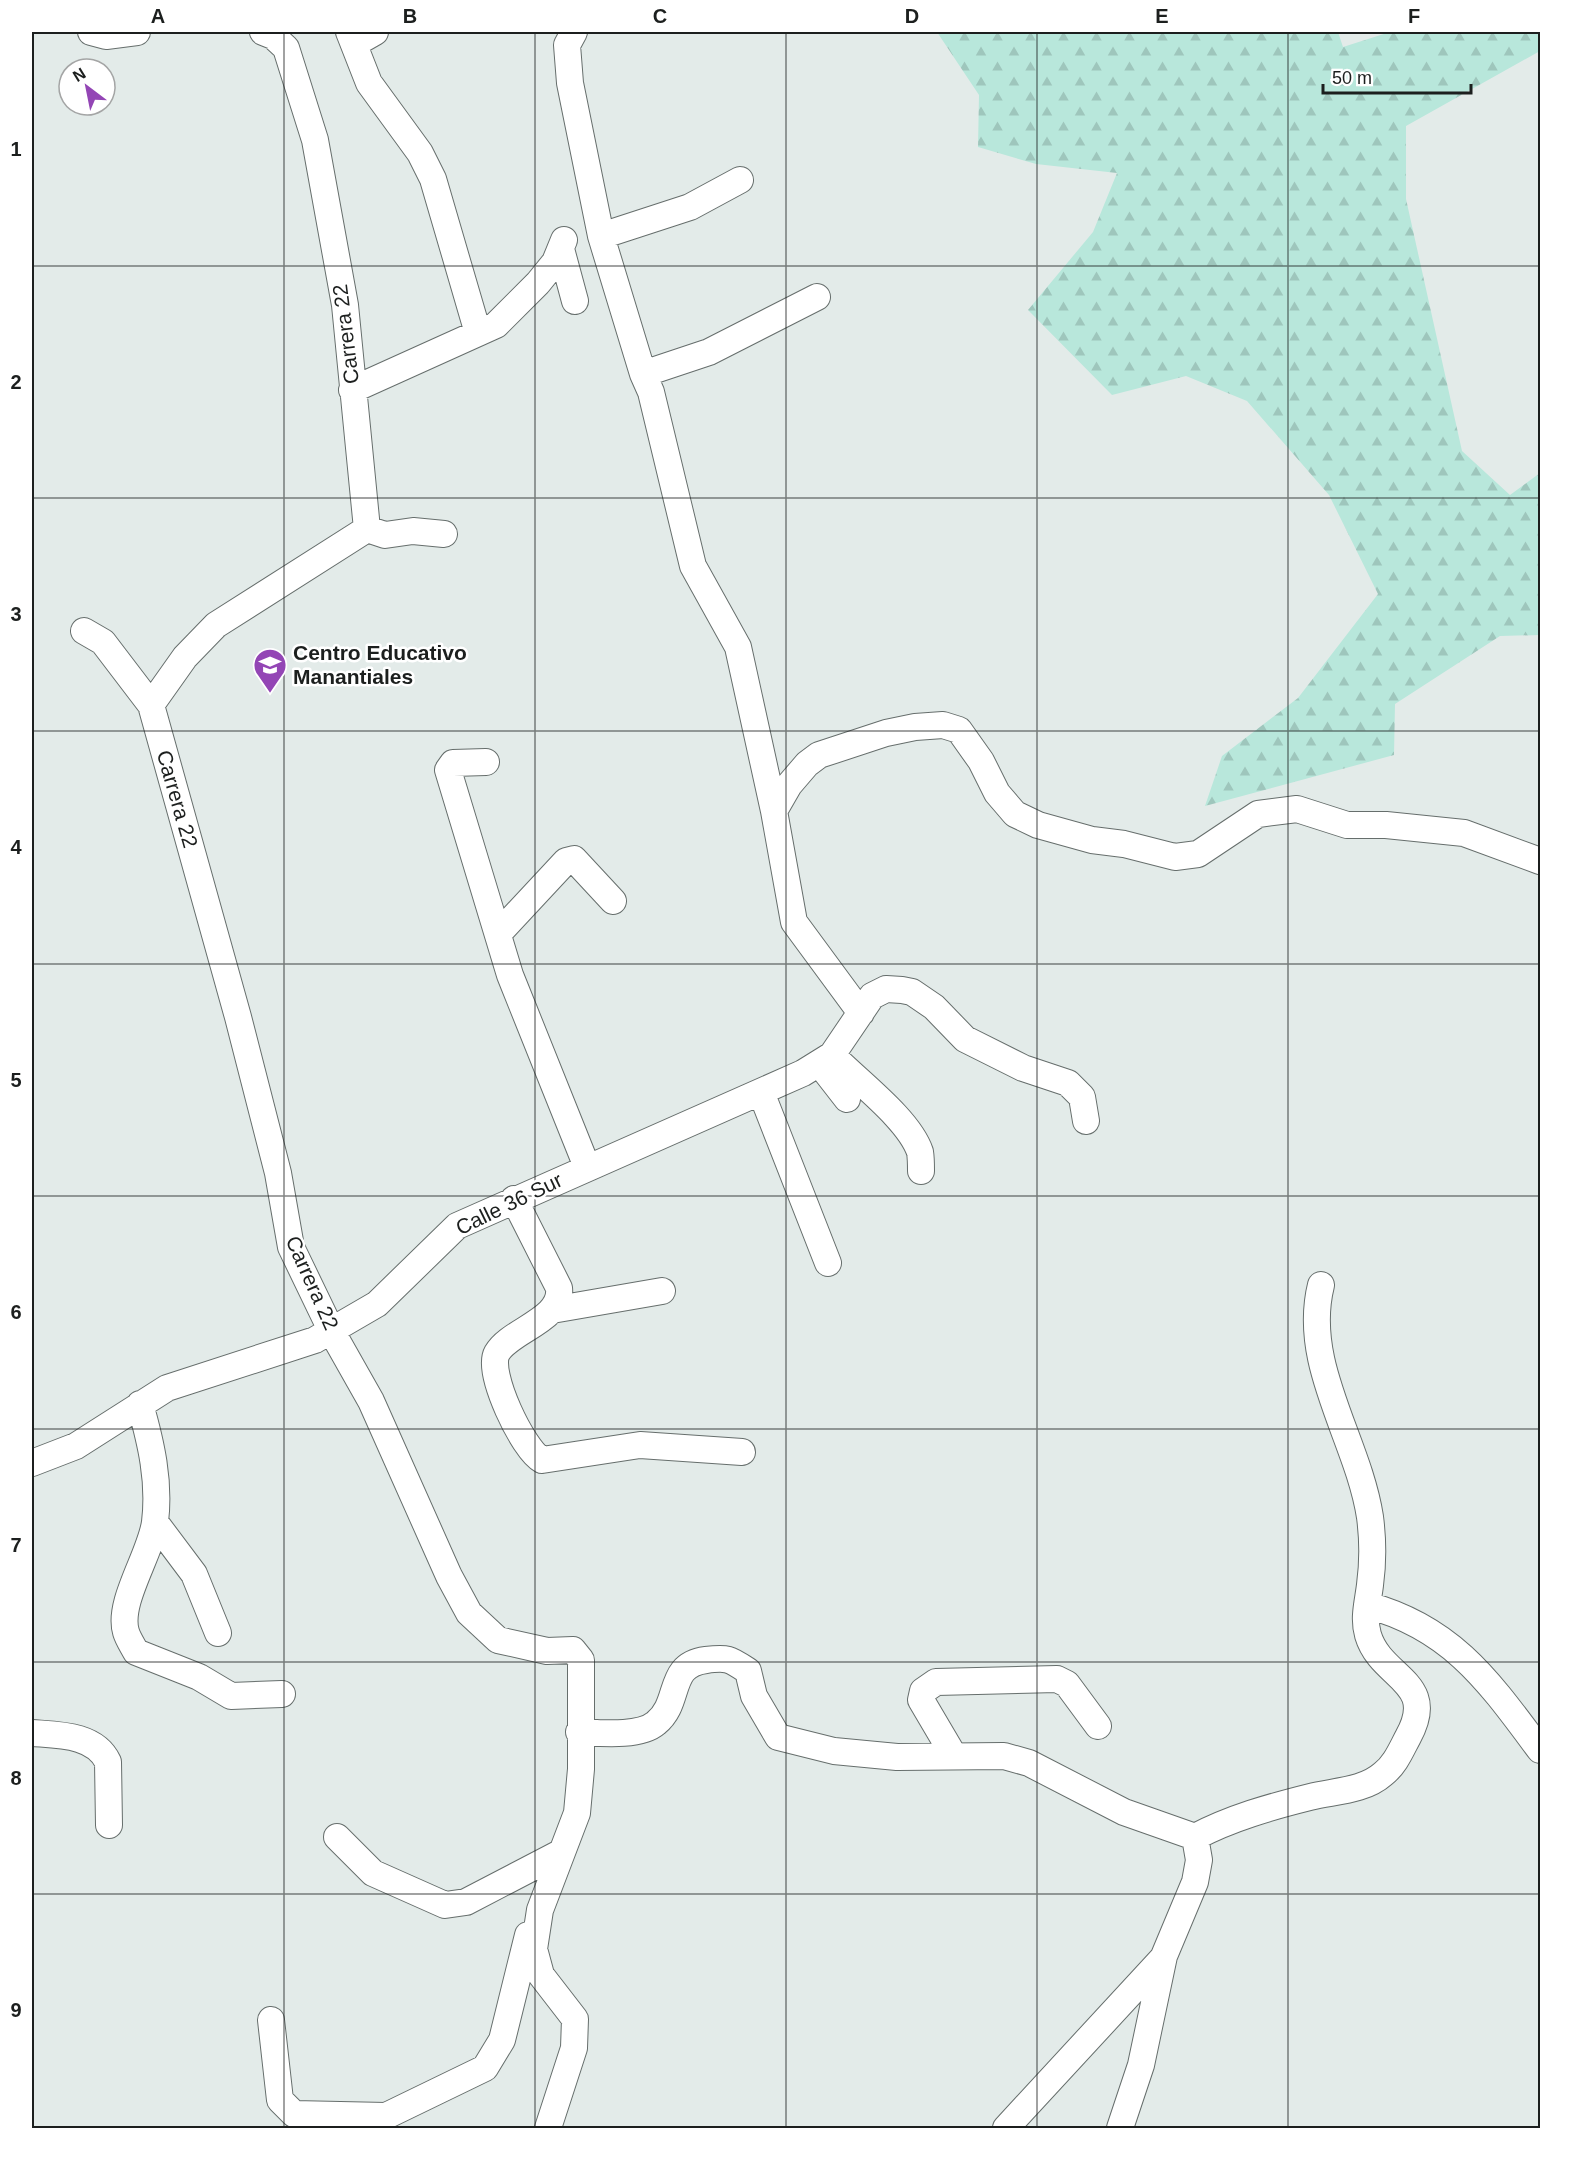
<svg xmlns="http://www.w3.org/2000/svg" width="1572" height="2160" viewBox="0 0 1572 2160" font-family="Arial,sans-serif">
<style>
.forest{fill:url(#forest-firs)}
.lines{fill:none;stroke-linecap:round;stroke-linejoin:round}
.minor-casing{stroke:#666e6c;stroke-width:28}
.minor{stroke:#fff;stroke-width:26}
.grid{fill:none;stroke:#1c1f1e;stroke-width:1.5;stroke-opacity:0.55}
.labels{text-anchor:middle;stroke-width:5;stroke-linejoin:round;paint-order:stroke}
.street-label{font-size:21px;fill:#1c1f1e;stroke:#fff}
.poi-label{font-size:21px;font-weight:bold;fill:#1c1f1e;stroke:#fff;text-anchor:start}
.neatline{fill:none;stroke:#1c1f1e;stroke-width:2}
.grid-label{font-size:20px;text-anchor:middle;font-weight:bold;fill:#1c1f1e}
</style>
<defs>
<pattern id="forest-firs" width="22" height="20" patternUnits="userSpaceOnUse" patternTransform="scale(1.5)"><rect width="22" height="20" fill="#b8e7db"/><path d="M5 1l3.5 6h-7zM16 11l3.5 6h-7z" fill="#9ec6bc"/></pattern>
</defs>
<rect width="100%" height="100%" fill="#e3ebe9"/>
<path class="forest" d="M937 32H1338L1343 47 1390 32H1540V51L1406 126V199L1462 451 1510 495 1540 473V635L1500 636 1395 704 1394 755 1205 806 1222 756 1298 698 1378 594 1329 495 1247 401 1186 376 1112 395 1028 310 1093 232 1117 173 1036 164 978 147 979 95Z"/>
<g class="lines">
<g class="minor-casing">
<path id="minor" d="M91 32 106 36 137 32
M263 32 273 36 286 48 315 140 345 305 367 529 216 625 185 657 151 705 238 1017 278 1173 291 1247 332 1332 371 1401 449 1576 469 1613 498 1640 547 1651 573 1650 581 1660V1769L577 1813 540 1910 534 1949 541 1975 575 2019 574 2048 548 2128
M349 32 369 83 420 153 433 179 478 333
M574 32 567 45 570 83 601 236 643 374 651 392 693 566 738 647 774 811 794 922 861 1013
M354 44 375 32
M601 236 690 207 740 180
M561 249 575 301
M643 374 709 352 817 297
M352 390 496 325 538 283 555 262 564 240
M367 529 385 535 413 531 444 534
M84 631 103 642 151 705
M486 762 453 763 448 770 510 975 587 1167
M774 811 789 785 807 764 819 755 886 733 915 727 943 725 959 730 981 761 997 793 1015 814 1038 825 1092 840 1124 844 1175 857 1198 854 1258 814 1297 809 1347 825H1386L1464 833 1540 861
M498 934 566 861 574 859 613 901
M832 1055C857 1081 909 1119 920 1152 921 1158 921 1164 921 1171
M819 1063 847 1099
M761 1092 828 1263
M514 1199 559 1288C563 1320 510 1330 497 1353 486 1372 523 1450 542 1460L640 1445 742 1452
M552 1310 662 1291
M140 1404C151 1443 160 1481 155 1522 151 1554 117 1602 126 1632 128 1639 133 1646 136 1652L199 1677 231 1696 282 1694
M32 1463 76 1446 167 1388 315 1340 377 1304 457 1226 803 1073 832 1055 872 996 886 989 902 990 912 992 934 1007 965 1039 1023 1068 1068 1083 1082 1097 1086 1121
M155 1522 194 1574 218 1633
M1367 1605C1453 1628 1490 1683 1540 1750
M579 1732C600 1733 640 1737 656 1723 682 1702 666 1665 706 1660 728 1657 730 1659 748 1671L754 1696 778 1737 834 1751 897 1757 1004 1756 1029 1763 1124 1812 1195 1837 1199 1860 1195 1882 1164 1956 1141 2065 1120 2128
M32 1733C57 1735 95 1734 108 1762L109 1825
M954 1756 921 1700 923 1691 936 1682 1057 1679 1067 1684 1098 1726
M337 1837 373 1873 445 1905 466 1902 562 1852
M1195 1837C1231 1818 1270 1807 1310 1797 1334 1791 1364 1791 1383 1774 1395 1765 1401 1750 1408 1737 1439 1681 1381 1679 1368 1635 1363 1618 1368 1602 1370 1585 1373 1563 1373 1540 1370 1517 1358 1439 1301 1365 1321 1285
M271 2020 280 2100 294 2114 386 2116 485 2068 502 2040 528 1935
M1006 2128 1162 1959"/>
</g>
<use href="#minor" class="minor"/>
</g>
<path class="grid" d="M284 32V2128M535 32V2128M786 32V2128M1037 32V2128M1288 32V2128M32 266H1540M32 498H1540M32 731H1540M32 964H1540M32 1196H1540M32 1429H1540M32 1662H1540M32 1894H1540"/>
<defs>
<g id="school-pin" transform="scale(1.725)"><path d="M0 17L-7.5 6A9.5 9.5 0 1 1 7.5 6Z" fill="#9345b5" stroke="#fff"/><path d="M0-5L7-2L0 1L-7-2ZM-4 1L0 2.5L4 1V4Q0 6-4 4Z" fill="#fff"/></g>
</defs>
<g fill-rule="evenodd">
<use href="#school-pin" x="270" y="665"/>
</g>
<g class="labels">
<g class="street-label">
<text transform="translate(346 334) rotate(-97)" y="7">Carrera 22</text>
<text transform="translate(177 799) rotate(74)" y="7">Carrera 22</text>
<text transform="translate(509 1204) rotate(-26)" y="7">Calle 36 Sur</text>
<text transform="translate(312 1283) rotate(66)" y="7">Carrera 22</text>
</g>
<g class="poi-label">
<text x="293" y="660">Centro Educativo<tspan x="293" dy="24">Manantiales</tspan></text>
</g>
</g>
<rect width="1572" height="2160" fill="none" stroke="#ffffff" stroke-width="66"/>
<g transform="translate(87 87) rotate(328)"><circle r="28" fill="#ffffff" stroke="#a4a5a5" stroke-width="1.5"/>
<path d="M0-4.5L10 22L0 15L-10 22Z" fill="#9345b5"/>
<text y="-9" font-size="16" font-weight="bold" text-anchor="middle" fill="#1c1f1e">N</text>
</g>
<path d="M1323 84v9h148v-9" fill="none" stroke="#1c1f1e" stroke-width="3"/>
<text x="1332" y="84" font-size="18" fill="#1c1f1e" stroke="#ffffff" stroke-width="4.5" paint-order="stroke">50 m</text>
<rect x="33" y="33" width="1506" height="2094" class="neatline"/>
<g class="grid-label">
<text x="158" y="23">A</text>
<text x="410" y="23">B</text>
<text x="660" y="23">C</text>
<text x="912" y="23">D</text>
<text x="1162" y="23">E</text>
<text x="1414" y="23">F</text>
<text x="16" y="156">1</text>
<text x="16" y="389">2</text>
<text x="16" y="621">3</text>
<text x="16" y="854">4</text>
<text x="16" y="1087">5</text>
<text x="16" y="1319">6</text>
<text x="16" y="1552">7</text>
<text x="16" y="1785">8</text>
<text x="16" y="2017">9</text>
</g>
</svg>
